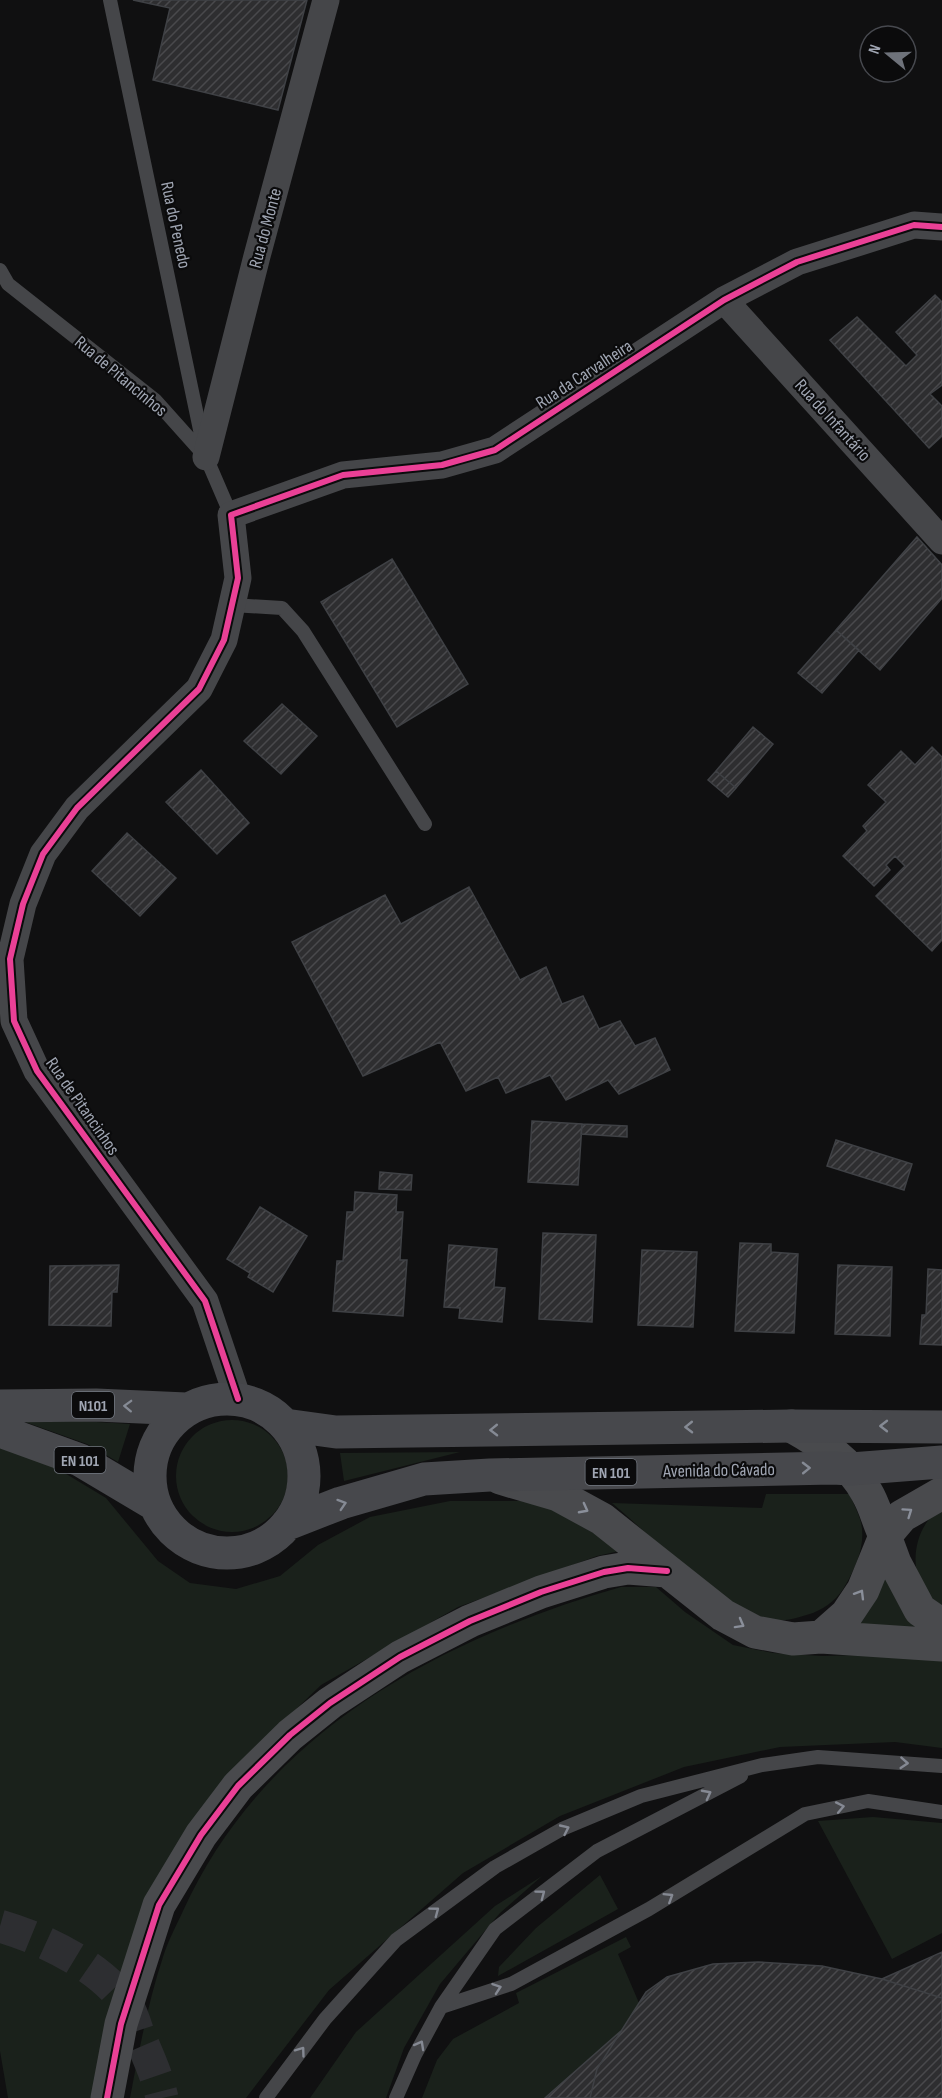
<svg xmlns="http://www.w3.org/2000/svg" width="942" height="2098" viewBox="0 0 942 2098" font-family="'Sofia Sans Condensed',sans-serif">
<style>
.grass{fill:#1a211b}
.building{fill:url(#building-hatch);stroke:#3f4145;stroke-width:1.5}
.lines{fill:none;stroke-linecap:round;stroke-linejoin:round}
.secondary-tunnel{stroke:#2d2e31;stroke-width:33;stroke-dasharray:33 16;stroke-linecap:butt}
.lane{stroke:#454649;stroke-width:14}
.street{stroke:#454649;stroke-width:27}
.secondary{stroke:#494a4d;stroke-width:33}
.primary{stroke:#47484c;stroke-width:33}
.cycleway-casing{stroke:#0b0b0c;stroke-width:10}
.cycleway{stroke:#ea4096;stroke-width:6}
.oneway{stroke:#858a94}
.oneway2{stroke:#8a8f9a}
.oneway3{stroke:#858993}
.labels{text-anchor:middle;stroke-width:4.5;stroke-linejoin:round;paint-order:stroke}
.shield{fill:#0b0b0c;stroke:#737881;stroke-width:1.5}
.shield-label{font-size:16px;font-weight:bold;fill:#a0a6b3}
.street-label{font-size:18px;fill:#a0a6b3;stroke:#0b0b0c}
</style>
<defs>
<pattern id="building-hatch" width="6" height="6" patternUnits="userSpaceOnUse" patternTransform="scale(1.5)"><rect width="6" height="6" fill="#2e2e30"/><path d="M-1 1l2-2M0 6l6-6M5 7l2-2" fill="none" stroke="#49494c"/></pattern>
</defs>
<rect width="100%" height="100%" fill="#101011"/>
<path class="grass" d="M11 1417 130 1424 118 1462 87 1444Z
M176 1476a56 56 0 1 1 112 0a56 56 0 1 1-112 0Z
M0 1446 53 1466 106 1498 158 1561 190 1583 236 1589 280 1576 318 1545 370 1517 450 1501H536L624 1550 597 1556 458 1607 321 1685 225 1778 92 2098H8L0 2051Z
M460 1452 344 1481 340 1453Z
M766 1494H849C853 1502 857 1510 860 1519 867 1541 857 1565 846 1584 839 1598 827 1607 813 1613 800 1617 786 1622 773 1620 726 1612 650 1535 612 1503L762 1508Z
M942 1509V1608C933 1601 923 1590 919 1579 910 1556 919 1520 942 1509Z
M886 1577 930 1633 847 1626Z
M621 1587H656L685 1612 733 1645 773 1653 822 1656 901 1654 942 1658V1748L895 1742 780 1747 684 1767 560 1816 463 1873 329 1990 246 2098H130C139 2051 148 2002 163 1957 168 1941 176 1926 183 1911 264 1732 440 1639 621 1587Z
M873 1817 942 1823V1933L892 1959 818 1821Z
M600 1875 618 1909 498 1976 499 1967 536 1928Z
M542 1876 500 1913 440 1984 404 2048 386 2098H310L356 2032 495 1906Z
M626 1937 631 1947 618 1954 639 2003 622 2030 545 2098H422L437 2060 453 2039 519 2003 516 1993Z"/>
<path class="building" d="M133 0H307L278 110 153 80 170 8Z
M935 295 942 302V385L930 394 942 406V436L929 448 830 340 857 317 906 366 917 355 896 332Z
M917 537 942 565V598L880 670 836 630Z
M392 559 468 684 397 727 321 602Z
M836 630 859 650 822 693 798 673Z
M282 704 317 736 281 774 244 741Z
M753 727 773 744 736 788 716 771Z
M932 747 942 757V940L932 951 876 896 905 866 895 856 886 865 890 870 874 886 843 856 867 831 863 826 886 802 868 785 901 751 915 765Z
M201 770 249 823 217 854 166 802Z
M716 771 736 788 728 797 708 780Z
M127 833 176 878 140 916 92 871Z
M469 887 520 980 546 967 562 1004 583 996 599 1029 620 1021 635 1046 655 1038 670 1070 619 1094 608 1080 566 1100 550 1075 506 1093 498 1077 466 1091 440 1042 363 1076 292 942 385 895 401 924Z
M532 1121 582 1124 578 1185 528 1182Z
M582 1124 627 1126V1137L581 1134Z
M836 1140 912 1164 904 1190 827 1166Z
M380 1172 412 1175 411 1190 379 1189Z
M355 1192 397 1195 396 1212H403L400 1260H407L403 1316 333 1311 337 1261H343L347 1212H354Z
M260 1207 307 1236 273 1292 248 1277 250 1273 227 1259Z
M543 1233 596 1235 592 1322 539 1319Z
M740 1243 771 1244V1252L798 1254 794 1333 735 1331Z
M449 1245 497 1249 494 1287 505 1288 502 1322 459 1318 460 1308 444 1307Z
M642 1250 697 1252 693 1327 638 1325Z
M119 1265 117 1292H112L111 1326 49 1325 50 1266Z
M838 1265 892 1267 890 1336 835 1334Z
M928 1269 942 1270V1345L920 1344 922 1315H926Z
M942 1952V1998L882 1979Z
M758 1962 822 1966 882 1979 942 1998V2098H590L597 2069 646 1992 667 1977 713 1964Z
M758 1962 822 1966 882 1979 942 1998V2098H590L597 2069 639 2003 667 1977 713 1964Z
M622 2030 597 2069 590 2098H545Z"/>
<g class="lines">
<path class="secondary-tunnel" d="M0 1926C42 1938 105 1968 128 2007 132 2014 135 2024 138 2033 147 2054 157 2075 162 2098"/>
<path class="lane" d="M110 0 203 444
M0 270 8 284 155 400 206 457 231 515
M232 605 282 608 303 631 425 824
M441 2007 511 1984 649 1909 805 1814 868 1801 942 1812
M266 2098 325 2019 396 1940 495 1867 562 1829 641 1796 762 1765 818 1757 942 1766
M396 2098 415 2055 441 2007 495 1929 597 1851 741 1776"/>
<path class="street" d="M724 300 942 541
M206 457 257 256 326 0
M238 1399 205 1301 37 1071 14 1021 10 959 23 904 43 854 77 808 199 689 224 640 238 578 231 515 343 475 442 465 495 450 724 300 797 262 914 225 942 227"/>
<path class="secondary" d="M791 1426C821 1443 850 1461 867 1493 875 1506 878 1522 885 1536L863 1590 847 1614 821 1637
M500 1478 558 1495 602 1519 723 1615 755 1632 793 1639 821 1637 942 1645
M942 1493 902 1516 885 1536 895 1563 920 1610 942 1625
M107 2098 121 2024 159 1905 201 1835 238 1786 290 1735 330 1703 400 1657 470 1621 541 1592 604 1572 628 1568 667 1571"/>
<path class="primary" d="M150 1476a77 77 0 1 1 154 0a77 77 0 1 1-154 0Z
M0 1406 96 1405 186 1409
M285 1425 336 1432 791 1426 942 1427
M0 1431 80 1460 154 1504
M287 1524 341 1503 424 1479 490 1475 833 1468 851 1469 942 1462"/>
<g class="cycleway-casing">
<path id="cycleway" d="M238 1399 205 1301 37 1071 14 1021 10 959 23 904 43 854 77 808 199 689 224 640 238 578 231 515 343 475 442 465 495 450 724 300 797 262 914 225 942 227
M107 2098 121 2024 159 1905 201 1835 238 1786 290 1735 330 1703 400 1657 470 1621 541 1592 604 1572 628 1568 667 1571"/>
</g>
<use href="#cycleway" class="cycleway"/>
</g>
<defs><path id="oneway-chevron" d="M-2-3.5L2.5 0L-2 3.5" fill="none" stroke-width="1.6" stroke-linecap="round" stroke-linejoin="round" transform="scale(1.5)"/></defs>
<g class="oneway">
<use href="#oneway-chevron" transform="translate(128 1406) rotate(-178)"/>
<use href="#oneway-chevron" transform="translate(884 1426) rotate(-180)"/>
<use href="#oneway-chevron" transform="translate(689 1427) rotate(179)"/>
<use href="#oneway-chevron" transform="translate(494 1430) rotate(179)"/>
<use href="#oneway-chevron" transform="translate(806 1468) rotate(-1)"/>
<use href="#oneway-chevron" transform="translate(342 1504) rotate(-18)"/>
</g>
<g class="oneway2">
<use href="#oneway-chevron" transform="translate(584 1509) rotate(28)"/>
<use href="#oneway-chevron" transform="translate(908 1512) rotate(-35)"/>
<use href="#oneway-chevron" transform="translate(860 1594) rotate(-59)"/>
<use href="#oneway-chevron" transform="translate(740 1624) rotate(29)"/>
</g>
<g class="oneway3">
<use href="#oneway-chevron" transform="translate(904 1763) rotate(4)"/>
<use href="#oneway-chevron" transform="translate(707 1794) rotate(-28)"/>
<use href="#oneway-chevron" transform="translate(840 1807) rotate(-11)"/>
<use href="#oneway-chevron" transform="translate(565 1829) rotate(-25)"/>
<use href="#oneway-chevron" transform="translate(541 1894) rotate(-37)"/>
<use href="#oneway-chevron" transform="translate(669 1897) rotate(-32)"/>
<use href="#oneway-chevron" transform="translate(435 1911) rotate(-37)"/>
<use href="#oneway-chevron" transform="translate(497 1988) rotate(-19)"/>
<use href="#oneway-chevron" transform="translate(420 2045) rotate(-61)"/>
<use href="#oneway-chevron" transform="translate(301 2051) rotate(-54)"/>
</g>
<g class="labels">
<g class="shield">
<rect x="72" y="1392" width="42" height="26" rx="4.5"/>
<rect x="54.5" y="1447" width="51" height="26" rx="4.5"/>
<rect x="585.5" y="1459" width="51" height="26" rx="4.5"/>
</g>
<g class="shield-label">
<text x="93" y="1411">N101</text>
<text x="80" y="1466">EN 101</text>
<text x="611" y="1478">EN 101</text>
</g>
<g class="street-label">
<text transform="translate(176 225) rotate(78)" y="6">Rua do Penedo</text>
<text transform="translate(265 228) rotate(-75)" y="6">Rua do Monte</text>
<text transform="translate(584 374) rotate(-33)" y="6">Rua da Carvalheira</text>
<text transform="translate(121 376) rotate(40)" y="6">Rua de Pitancinhos</text>
<text transform="translate(833 420) rotate(48)" y="6">Rua do Infantário</text>
<text transform="translate(83 1106) rotate(55)" y="6">Rua de Pitancinhos</text>
<text transform="translate(719 1470) rotate(-1)" y="6">Avenida do Cávado</text>
</g>
</g>
<g transform="translate(888 54) rotate(289)"><circle r="28" fill="#0b0b0c" stroke="#47494f" stroke-width="1.5"/>
<path d="M0-4.5L10 22L0 15L-10 22Z" fill="#6e727a"/>
<text y="-9" font-size="16" font-weight="bold" text-anchor="middle" fill="#a0a6b3">N</text>
</g>
</svg>
